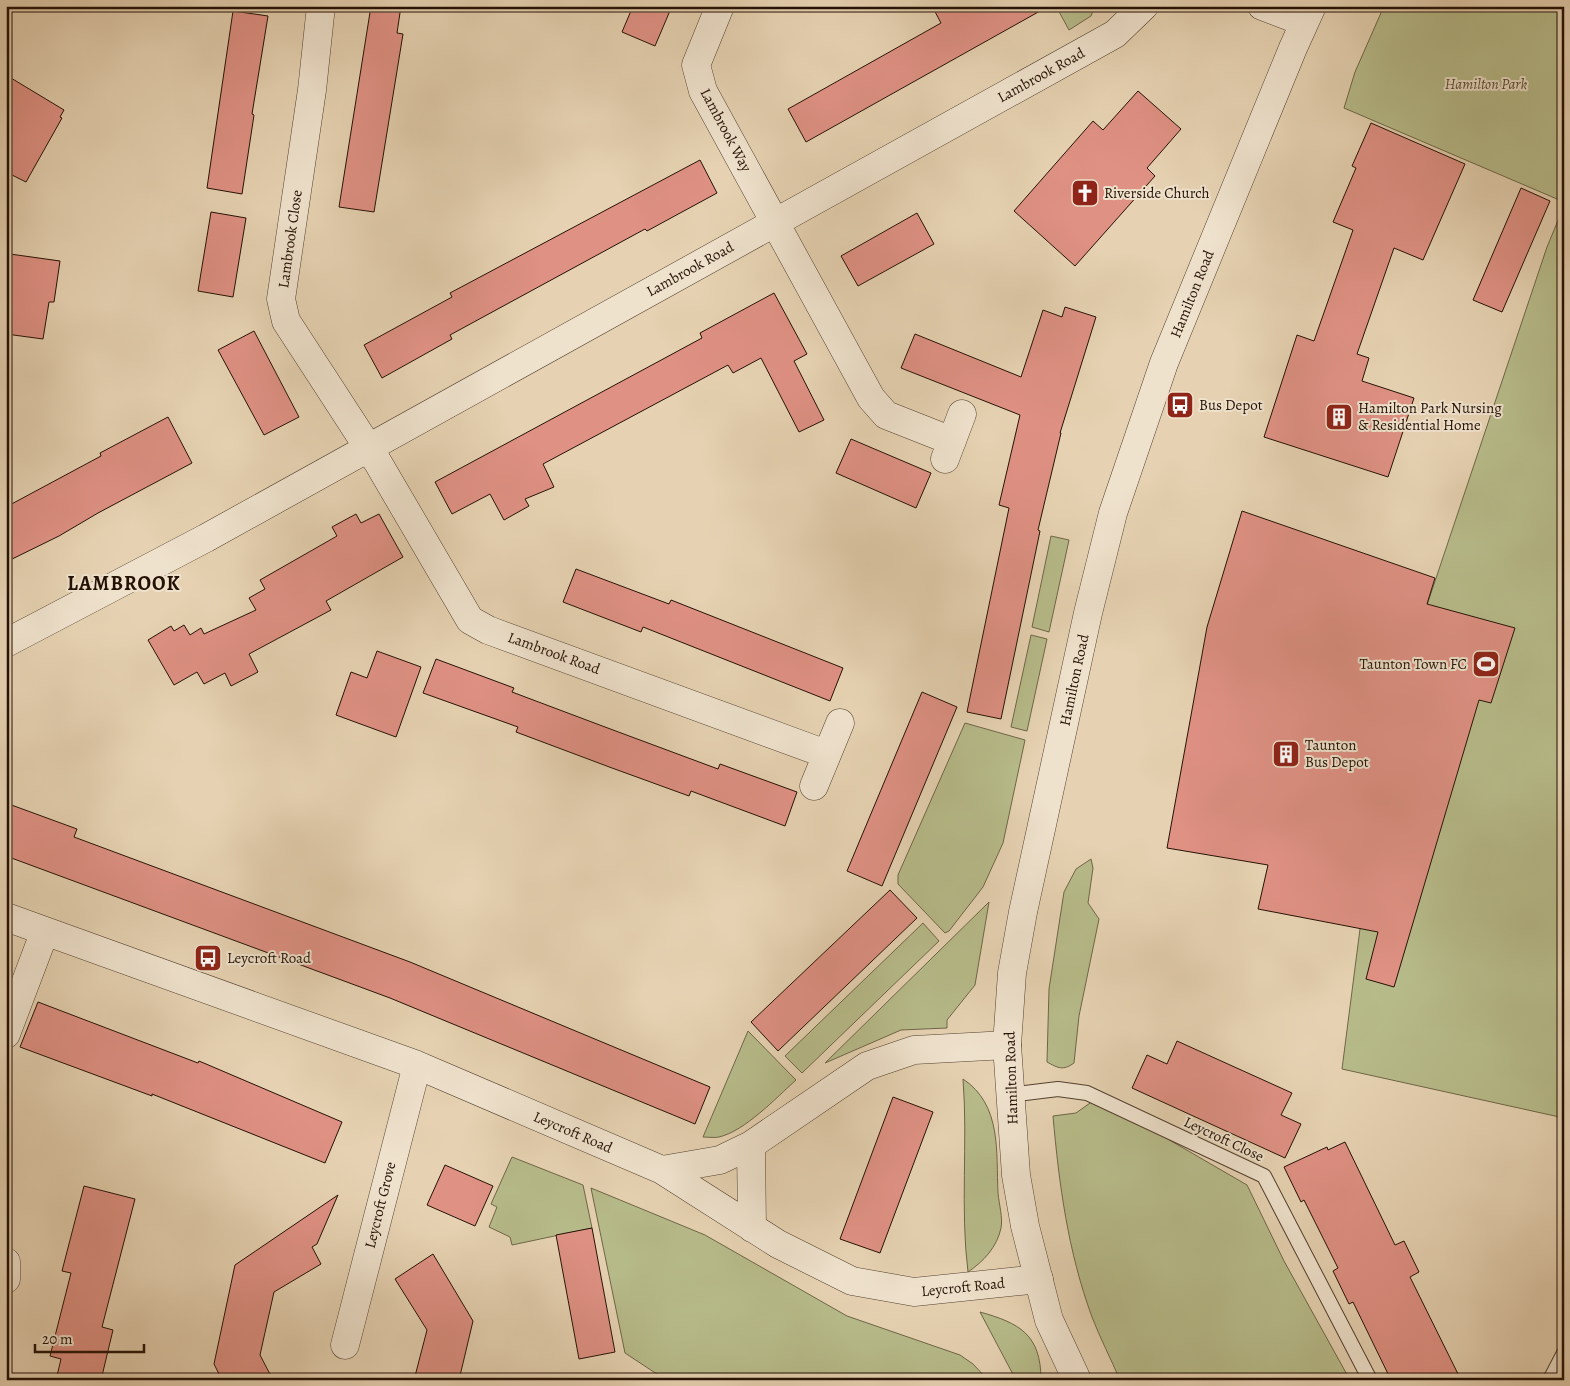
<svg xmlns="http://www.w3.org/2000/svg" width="1570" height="1386" font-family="Alegreya,serif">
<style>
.green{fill:#b7bb8a;stroke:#6e6647}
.building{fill:#df9184;stroke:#241104}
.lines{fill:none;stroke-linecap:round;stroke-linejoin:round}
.service-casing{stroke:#544130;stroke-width:16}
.minor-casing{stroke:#544130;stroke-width:29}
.tertiary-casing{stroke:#544130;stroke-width:29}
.service{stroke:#efe2cd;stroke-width:14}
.minor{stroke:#efe2cd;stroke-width:28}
.tertiary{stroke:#efe2cd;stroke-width:28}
.labels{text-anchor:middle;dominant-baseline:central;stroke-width:4;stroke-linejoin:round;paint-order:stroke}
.street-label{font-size:15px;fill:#241104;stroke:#efe2cd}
.park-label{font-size:15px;font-style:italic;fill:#574c33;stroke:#efe2cd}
.poi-label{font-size:15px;fill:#241104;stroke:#efe2cd;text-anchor:start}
.district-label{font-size:20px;font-weight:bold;letter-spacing:1px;fill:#241104;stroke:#efe2cd}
</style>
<rect width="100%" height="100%" fill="#e6d2b2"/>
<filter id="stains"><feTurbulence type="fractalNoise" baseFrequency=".004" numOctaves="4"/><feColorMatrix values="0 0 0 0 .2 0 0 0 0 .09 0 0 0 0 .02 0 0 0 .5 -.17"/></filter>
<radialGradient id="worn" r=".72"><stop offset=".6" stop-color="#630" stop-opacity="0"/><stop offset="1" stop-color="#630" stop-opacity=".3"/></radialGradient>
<path class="green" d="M 1056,6 L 1095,6 L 1091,16 L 1069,30 Z
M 1384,6 L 1564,6 L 1564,202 L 1344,108 L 1355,72 Z
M 1564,206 L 1564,1118 L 1342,1069 L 1360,929 L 1380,807 L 1419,629 L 1547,247 Z
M 1051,536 L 1069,540 L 1049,632 L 1032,627 Z
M 1031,635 L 1047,639 L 1027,731 L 1011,727 Z
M 965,723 L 1025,740 L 1003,843 L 983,887 L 949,931 L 945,933 L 898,884 L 898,875 Z
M 1091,859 L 1093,868 L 1088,903 L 1099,919 L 1079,1016 L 1074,1063 C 1063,1071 1058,1068 1047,1062 L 1049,989 L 1064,892 L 1076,869 Z
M 989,902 L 975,985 L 947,1020 L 947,1028 L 901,1030 L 825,1063 Z
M 923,923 L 939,941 L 802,1073 L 785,1056 Z
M 748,1031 L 796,1080 C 776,1098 745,1131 719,1137 C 714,1138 708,1137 703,1137 Z
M 963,1079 C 1002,1105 996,1152 998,1193 C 999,1204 1003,1218 1001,1228 C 997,1247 984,1261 968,1272 C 960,1208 968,1143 963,1079 Z
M 1097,1098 L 1247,1185 L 1284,1261 L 1350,1380 L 1120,1380 C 1111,1359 1100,1338 1092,1317 C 1068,1252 1059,1184 1053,1116 L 1076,1113 Z
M 512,1157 L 583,1185 L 592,1228 L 512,1245 L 510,1237 L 489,1227 L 497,1207 L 491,1204 Z
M 591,1188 L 705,1235 L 847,1316 L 960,1355 L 973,1364 L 988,1380 L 666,1380 L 625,1353 Z
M 980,1312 C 1019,1323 1041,1334 1041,1380 L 1016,1380 Z"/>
<path class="building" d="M 371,6 L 401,6 L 397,33 L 403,34 L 374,212 L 339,207 Z
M 633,6 L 672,6 L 655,46 L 622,32 Z
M 932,6 L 1049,6 L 806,142 L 788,109 L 941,23 Z
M 233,11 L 268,16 L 252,114 L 254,115 L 242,194 L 207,188 Z
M 6,75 L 64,110 L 60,117 L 62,118 L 26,182 L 6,172 Z
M 1138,91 L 1181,129 L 1147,168 L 1155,176 L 1075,266 L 1014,211 L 1093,121 L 1103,130 Z
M 1371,123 L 1465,164 L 1423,260 L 1394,248 L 1357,354 L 1369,358 L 1362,381 L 1414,398 L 1388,477 L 1264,437 L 1297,335 L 1314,341 L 1353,230 L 1333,222 L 1356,168 L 1352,166 Z
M 700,160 L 717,193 L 647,231 L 645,229 L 450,335 L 452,339 L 382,378 L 364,345 L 452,297 L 450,293 Z
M 1521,188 L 1550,201 L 1502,312 L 1473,300 Z
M 211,212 L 246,218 L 233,297 L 198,291 Z
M 917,213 L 934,244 L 858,286 L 841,256 Z
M 10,254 L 60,261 L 54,302 L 49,302 L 43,339 L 6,334 L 6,283 Z
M 774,293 L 807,354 L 794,361 L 824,420 L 799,432 L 761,358 L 733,373 L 728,365 L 543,464 L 554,487 L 525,499 L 529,506 L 504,520 L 490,494 L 452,514 L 435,482 L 702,338 L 700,333 Z
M 1065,307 L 1096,317 L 1060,433 L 1061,433 L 1038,530 L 1040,531 L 1001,719 L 967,712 L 1009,508 L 999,505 L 1020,415 L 901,368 L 915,334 L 1021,377 L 1043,310 L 1062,317 Z
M 254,331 L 299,417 L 264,435 L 218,350 Z
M 168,417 L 192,463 L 98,513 L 59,536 L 6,562 L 6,507 L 101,456 L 100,453 Z
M 851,439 L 931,473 L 916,508 L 836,473 Z
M 1242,511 L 1435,578 L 1427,604 L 1515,628 L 1491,703 L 1479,700 L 1394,987 L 1366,979 L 1378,932 L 1258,909 L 1268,865 L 1167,848 L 1207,627 Z
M 356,514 L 361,523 L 379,514 L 403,557 L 326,601 L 331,610 L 249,654 L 258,672 L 231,686 L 225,673 L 204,684 L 197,672 L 174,685 L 148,640 L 171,626 L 174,631 L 184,625 L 190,635 L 201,628 L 204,634 L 256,610 L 249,598 L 265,589 L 260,580 L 337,536 L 332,527 Z
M 576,569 L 669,604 L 671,600 L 843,668 L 830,701 L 643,627 L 641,632 L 563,602 Z
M 377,651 L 421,667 L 396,737 L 336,715 L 351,672 L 367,678 Z
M 436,659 L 514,688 L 512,692 L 605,727 L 718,769 L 720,764 L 797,792 L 785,826 L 691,791 L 689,796 L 612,768 L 516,732 L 518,727 L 423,693 Z
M 922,692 L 957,707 L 882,886 L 847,871 Z
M 6,803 L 77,829 L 74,837 L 410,962 L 710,1087 L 695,1124 L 390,998 L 6,856 Z
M 890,890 L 917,918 L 778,1051 L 751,1022 Z
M 38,1002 L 198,1063 L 199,1061 L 342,1122 L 325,1163 L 152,1094 L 152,1096 L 20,1047 Z
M 1177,1041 L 1292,1093 L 1281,1115 L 1301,1124 L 1285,1158 L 1132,1088 L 1147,1055 L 1167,1064 Z
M 893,1097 L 933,1112 L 880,1253 L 840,1239 Z
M 1345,1142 L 1395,1245 L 1404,1241 L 1419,1272 L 1410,1277 L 1461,1380 L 1391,1380 L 1353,1302 L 1349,1304 L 1333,1271 L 1338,1268 L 1304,1200 L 1301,1202 L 1284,1167 L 1327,1147 L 1328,1150 Z
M 445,1165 L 493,1186 L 475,1226 L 427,1205 Z
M 84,1186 L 135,1199 L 102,1327 L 113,1330 L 101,1380 L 56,1380 L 61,1359 L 50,1356 L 71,1273 L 62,1271 Z
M 338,1195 L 317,1244 L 312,1247 L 321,1264 L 274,1292 L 260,1355 L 273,1380 L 222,1380 L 214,1364 L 235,1265 Z
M 592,1228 L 615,1352 L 579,1359 L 556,1235 Z
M 433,1254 L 473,1321 L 459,1380 L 414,1380 L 427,1330 L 395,1279 Z"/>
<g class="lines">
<g class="service-casing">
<path id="service" d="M 1009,1095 L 1058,1089 L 1087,1093 L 1264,1176 L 1370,1380
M 1550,1380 L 1564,1353"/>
</g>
<g class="minor-casing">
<path id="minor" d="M 321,6 L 312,90 L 281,299 L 286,321 L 377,461 L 470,620 L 488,630 L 826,754
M 720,6 L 696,65 L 703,91 L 871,398 L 886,415 L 952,441
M 945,459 L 962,414
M 6,643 L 206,538 L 1115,34 L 1144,6
M 814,786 L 840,723
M 6,917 L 417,1065 L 662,1170 L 778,1244 L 852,1281 L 914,1292 L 1039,1279
M 6,1034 L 45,931
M 751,1145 L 752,1228
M 662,1170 L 720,1160 L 751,1145 L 867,1066 L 914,1050 L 1007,1045
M 6,1262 L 6,1279
M 345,1345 L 417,1065"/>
</g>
<g class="tertiary-casing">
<path id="tertiary" d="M 1262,6 L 1304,22
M 1077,1380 L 1049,1320 L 1025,1226 L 1016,1175 L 1007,1045 L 1012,973 L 1023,912 L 1088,613 L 1113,513 L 1164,363 L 1293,48 L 1312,6"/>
</g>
<use href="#service" class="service"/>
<use href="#minor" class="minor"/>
<use href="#tertiary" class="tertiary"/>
</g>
<defs>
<g id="church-square" transform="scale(1.4375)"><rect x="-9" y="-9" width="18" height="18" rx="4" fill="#8f2418" stroke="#efe2cd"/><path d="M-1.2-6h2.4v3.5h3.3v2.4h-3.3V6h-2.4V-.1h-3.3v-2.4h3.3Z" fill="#fff"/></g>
<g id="bus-square" transform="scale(1.4375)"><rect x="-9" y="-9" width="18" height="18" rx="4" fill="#8f2418" stroke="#efe2cd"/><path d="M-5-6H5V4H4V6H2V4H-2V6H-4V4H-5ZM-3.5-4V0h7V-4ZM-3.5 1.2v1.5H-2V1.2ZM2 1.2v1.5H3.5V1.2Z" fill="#fff"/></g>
<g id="building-square" transform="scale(1.4375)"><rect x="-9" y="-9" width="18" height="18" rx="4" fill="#8f2418" stroke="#efe2cd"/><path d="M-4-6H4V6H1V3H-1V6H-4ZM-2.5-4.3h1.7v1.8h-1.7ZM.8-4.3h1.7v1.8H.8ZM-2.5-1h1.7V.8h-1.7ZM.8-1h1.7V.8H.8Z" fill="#fff"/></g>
<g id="stadium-square" transform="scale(1.4375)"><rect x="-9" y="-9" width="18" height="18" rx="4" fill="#8f2418" stroke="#efe2cd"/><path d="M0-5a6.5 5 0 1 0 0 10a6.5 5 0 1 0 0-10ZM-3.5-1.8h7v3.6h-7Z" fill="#fff"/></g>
</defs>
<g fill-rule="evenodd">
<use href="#church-square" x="1085" y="193"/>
<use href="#bus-square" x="1180" y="405"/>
<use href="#building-square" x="1339" y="417"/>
<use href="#stadium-square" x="1486" y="664"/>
<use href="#building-square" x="1286" y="754"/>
<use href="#bus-square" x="208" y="958"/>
</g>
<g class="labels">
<g class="street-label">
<text transform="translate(1041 75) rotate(-29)">Lambrook Road</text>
<text transform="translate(726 130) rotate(62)">Lambrook Way</text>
<text transform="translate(290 239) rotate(-82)">Lambrook Close</text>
<text transform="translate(690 269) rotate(-29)">Lambrook Road</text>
<text transform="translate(1192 294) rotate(-68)">Hamilton Road</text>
<text transform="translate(554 653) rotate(20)">Lambrook Road</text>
<text transform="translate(1074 680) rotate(-78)">Hamilton Road</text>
<text transform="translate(1011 1078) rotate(-92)">Hamilton Road</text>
<text transform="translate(573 1132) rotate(23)">Leycroft Road</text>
<text transform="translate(1224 1139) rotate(25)">Leycroft Close</text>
<text transform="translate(380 1205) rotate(-76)">Leycroft Grove</text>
<text transform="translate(963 1287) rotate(-6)">Leycroft Road</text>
</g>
<g class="park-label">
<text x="1486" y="84">Hamilton Park</text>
</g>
<g class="poi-label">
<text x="1104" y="193">Riverside Church</text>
<text x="1199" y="405">Bus Depot</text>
<text x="1358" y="408">Hamilton Park Nursing<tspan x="1358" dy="17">&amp; Residential Home</tspan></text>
<text x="1467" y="664" text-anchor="end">Taunton Town FC</text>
<text x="1305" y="745">Taunton<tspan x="1305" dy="17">Bus Depot</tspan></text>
<text x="227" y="958">Leycroft Road</text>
</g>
<g class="district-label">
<text x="124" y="583">LAMBROOK</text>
</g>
</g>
<rect width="1570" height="1386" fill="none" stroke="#e6d2b2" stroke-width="25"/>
<rect x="8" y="8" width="1555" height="1371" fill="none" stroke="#241104" stroke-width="2.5"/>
<rect x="12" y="12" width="1545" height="1361" fill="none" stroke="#241104"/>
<path d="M35 1344v8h109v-8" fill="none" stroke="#241104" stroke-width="2.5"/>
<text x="42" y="1344" font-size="15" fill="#241104" stroke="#efe2cd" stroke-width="4" paint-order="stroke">20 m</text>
<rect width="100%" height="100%" filter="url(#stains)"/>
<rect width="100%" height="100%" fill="url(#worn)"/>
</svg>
